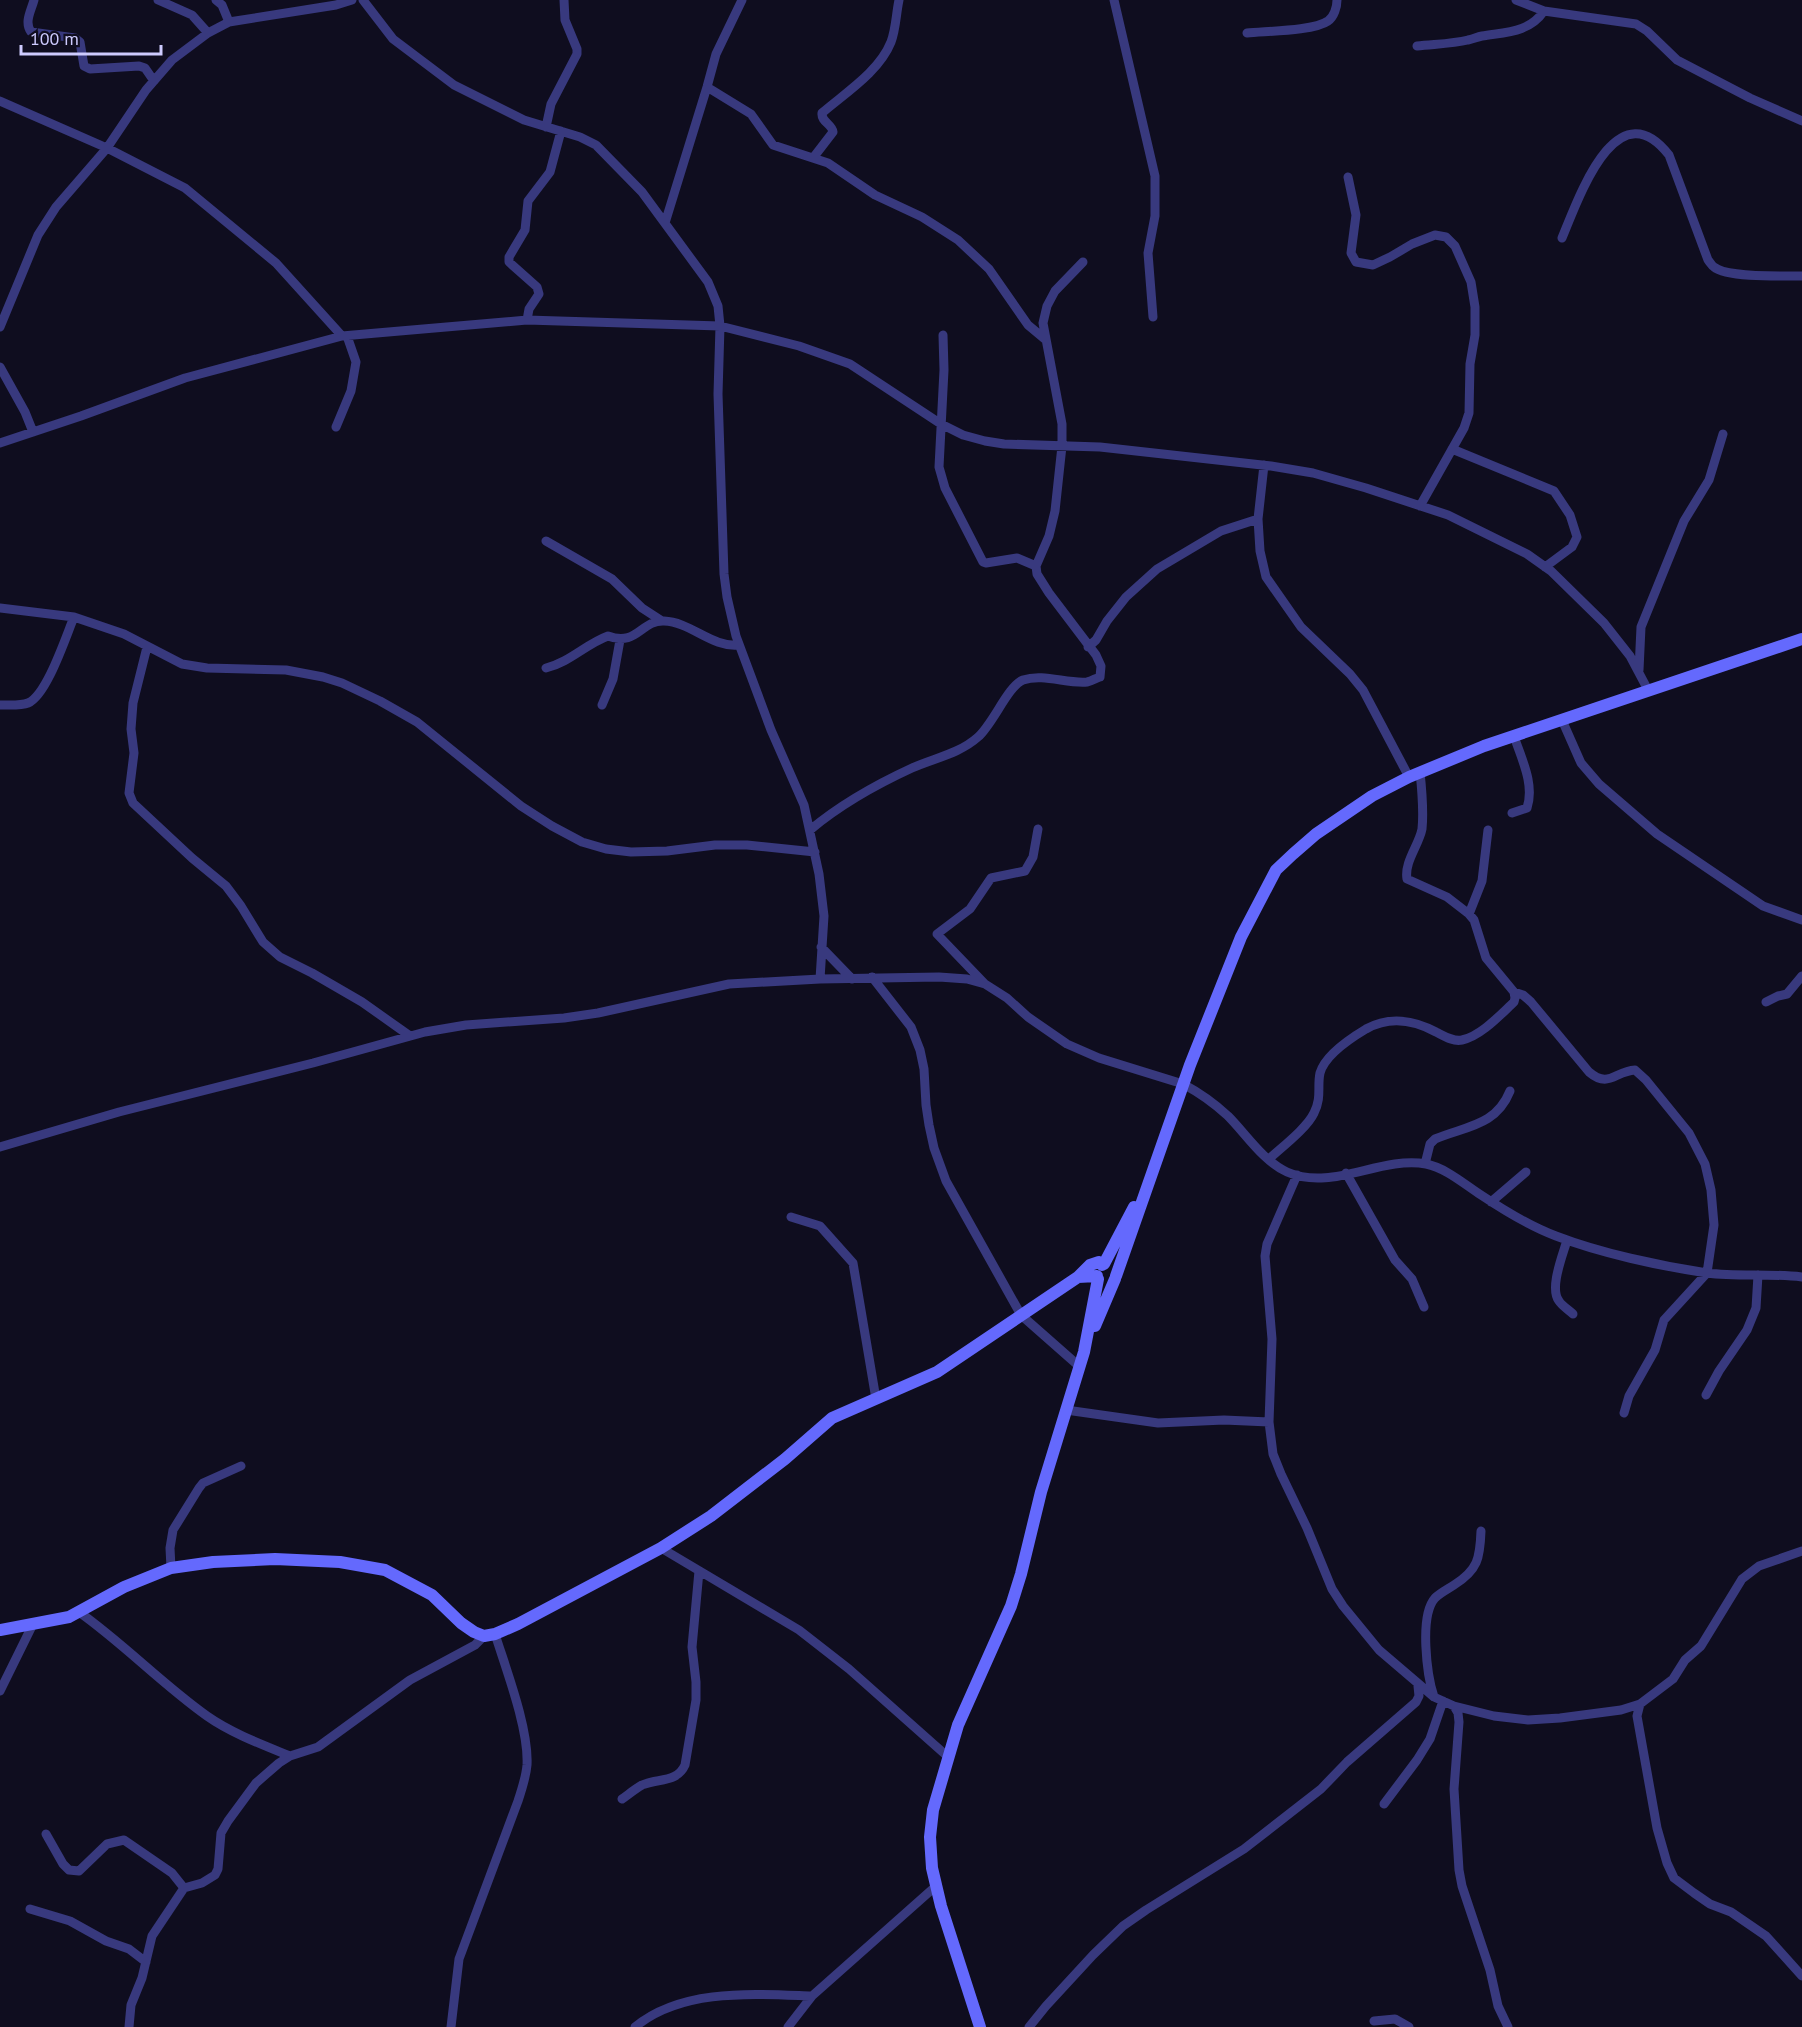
<svg xmlns="http://www.w3.org/2000/svg" width="1802" height="2027" font-family="'PT Sans',sans-serif">
<style>
.lines{fill:none;stroke-linecap:round;stroke-linejoin:round}
.street{stroke:#38397e;stroke-width:9}
.secondary{stroke:#6469fd;stroke-width:12}
</style>
<rect width="100%" height="100%" fill="#0f0d1f"/>
<g class="lines">
<path class="street" d="M 34,0 C 31,11 24,22 31,32 L 75,38 L 80,42 L 84,66 L 90,69 L 139,66 L 145,68 L 154,81
M 158,0 L 192,15 L 208,33
M 216,0 L 222,5 L 229,22
M 363,0 L 393,39 L 454,85 L 524,120 L 580,137 L 596,145 L 642,192 L 708,282 L 718,306 L 720,326 L 718,394 L 724,574 L 727,597 L 736,636 L 771,730 L 804,805 L 819,874 L 824,916 L 820,979
M 1114,0 L 1155,176 L 1155,216 L 1148,253 L 1153,317
M 1516,0 L 1544,11 L 1636,24 L 1647,31 L 1677,60 L 1750,98 L 1802,121
M 1247,33 C 1265,31 1314,31 1328,21 C 1334,17 1337,7 1337,0
M 1417,46 C 1434,44 1452,44 1468,40 C 1473,39 1477,37 1482,36 C 1505,32 1529,33 1544,11
M 707,87 L 751,114 L 773,145 L 828,163 L 875,195 L 922,217 L 958,240 L 989,269 L 1028,325 L 1046,340
M 0,101 L 107,148 L 185,188 L 276,263 L 342,336
M 546,127 L 551,104 L 577,54 L 577,49 L 565,20 L 564,0
M 813,158 L 833,132 C 832,124 821,122 822,113 C 845,93 879,72 891,42 C 896,29 896,14 899,0
M 1348,177 L 1356,215 L 1351,253 L 1356,262 L 1373,265 L 1390,257 L 1412,244 L 1435,235 L 1446,237 L 1455,246 L 1471,282 L 1475,307 L 1475,335 L 1470,364 L 1469,413 L 1464,428 L 1420,506
M 665,223 L 707,87 L 716,54 L 742,0
M 1562,238 C 1578,200 1616,87 1669,155 L 1708,260 C 1710,262 1712,266 1714,267 C 1727,278 1783,276 1802,276
M 527,320 L 529,309 L 539,294 L 537,287 L 509,262 L 509,257 L 525,230 L 528,201 L 550,172 L 561,131
M 0,327 L 38,235 L 56,207 L 107,148 L 146,90 L 172,60 L 208,33 L 229,22 L 336,5 L 352,0
M 943,335 L 944,370 L 939,467 L 945,488 L 983,562 L 986,563 L 1017,558 L 1036,566
M 0,367 L 25,412 L 33,432
M 336,427 L 351,391 L 356,362 L 347,336
M 0,443 L 81,416 L 185,378 L 342,336 L 527,320 L 720,326 L 799,346 L 850,364 L 941,424 L 963,435 L 985,441 L 1004,444 L 1100,447 L 1271,466 L 1313,473 L 1366,488 L 1448,515 L 1527,554 L 1551,571 L 1604,623 L 1630,656 L 1648,690
M 1452,449 L 1554,491 L 1570,515 L 1577,537 L 1572,547 L 1545,567
M 1264,465 L 1258,519 L 1260,551 L 1266,577 L 1301,627 L 1350,674 L 1363,690 L 1409,777
M 546,541 L 612,579 L 642,608 L 662,621
M 0,608 L 74,617 L 124,634 L 182,664 L 207,668 L 286,670 L 323,677 L 342,683 L 380,701 L 417,722 L 521,806 L 552,826 L 582,842 L 606,849 L 631,852 L 667,851 L 715,845 L 747,845 L 815,852
M 147,647 L 133,703 L 131,729 L 134,753 L 129,793 L 133,803 L 192,858 L 226,886 L 241,906 L 263,942 L 280,957 L 312,973 L 362,1002 L 410,1036
M 1088,647 L 1096,640 L 1107,621 L 1126,597 L 1157,569 L 1221,531 L 1258,519
M 546,668 C 570,662 586,644 608,636 C 637,647 641,620 664,621 C 691,622 712,648 739,645
M 1639,670 L 1641,627 L 1684,521 L 1709,480 L 1723,434
M 0,705 C 8,705 21,706 28,703 C 47,695 66,636 74,617
M 602,705 L 613,679 L 620,640
M 1562,720 L 1581,763 L 1599,784 L 1657,834 L 1763,906 L 1802,920
M 1512,813 L 1527,808 C 1535,784 1521,758 1514,736
M 810,830 C 841,804 875,785 912,768 C 934,758 959,754 978,737 C 993,724 1008,686 1023,680 C 1043,673 1067,684 1087,682 C 1092,681 1096,678 1100,677 L 1101,666 L 1096,655 L 1049,593 L 1037,574 L 1036,566 L 1049,536 L 1055,511 L 1062,446 L 1062,424 L 1043,323 L 1047,306 L 1055,291 L 1083,262
M 1469,914 L 1482,881 L 1488,830
M 821,947 L 852,979
M 872,977 L 911,1027 L 920,1050 L 924,1069 L 926,1105 L 929,1125 L 934,1148 L 946,1181 L 1021,1315 L 1080,1367
M 985,984 L 937,934 L 970,909 L 991,878 L 1025,871 L 1033,857 L 1038,829
M 1514,992 L 1523,995 L 1531,1002 L 1589,1072 C 1609,1089 1615,1071 1635,1070 L 1646,1080 L 1689,1133 L 1705,1164 L 1711,1190 L 1714,1225 L 1707,1273 L 1664,1320 L 1655,1350 L 1629,1396 L 1624,1413
M 1766,1002 L 1778,996 L 1787,994 L 1802,976
M 0,1147 L 119,1112 L 313,1063 L 425,1032 L 466,1025 L 564,1018 L 598,1013 L 729,984 L 820,979 L 939,977 L 967,979 L 985,984 L 1007,998 L 1028,1017 L 1067,1044 L 1099,1058 L 1183,1084 C 1200,1093 1214,1103 1228,1116 C 1246,1134 1263,1161 1287,1172 C 1332,1192 1379,1156 1426,1164 C 1446,1168 1464,1184 1481,1195 C 1505,1211 1529,1226 1556,1236 C 1600,1253 1660,1266 1707,1273 C 1738,1277 1770,1273 1802,1277
M 1269,1159 C 1282,1147 1307,1128 1314,1113 C 1322,1097 1317,1087 1320,1073 C 1325,1055 1351,1038 1366,1029 C 1389,1016 1414,1020 1436,1032 C 1444,1036 1453,1042 1462,1040 C 1481,1036 1500,1015 1514,1002 L 1515,998 L 1514,992 L 1486,958 L 1474,920 L 1469,914 L 1447,897 L 1407,879 C 1404,862 1419,845 1422,829 C 1424,810 1422,791 1420,772
M 1425,1164 L 1430,1144 L 1435,1139 C 1466,1126 1496,1126 1510,1091
M 1346,1173 L 1395,1260 L 1412,1279 L 1424,1307
M 1297,1175 L 1267,1244 L 1265,1256 L 1272,1339 L 1269,1422 L 1273,1454 L 1281,1474 L 1307,1528 L 1332,1589 L 1343,1606 L 1379,1650 L 1434,1697 L 1454,1706 L 1494,1716 L 1528,1720 L 1560,1718 L 1621,1710 L 1640,1704 L 1673,1679 L 1685,1660 L 1701,1646 L 1742,1579 L 1759,1566 L 1802,1551
M 1491,1202 L 1526,1172
M 791,1217 L 820,1226 L 853,1263 L 876,1399
M 1567,1240 C 1563,1255 1549,1288 1559,1301 C 1562,1306 1569,1310 1573,1314
M 1706,1395 L 1719,1371 L 1747,1330 L 1756,1308 L 1758,1275
M 1066,1410 L 1158,1423 L 1224,1420 L 1269,1422
M 661,1548 L 799,1630 L 849,1669 L 947,1756
M 171,1568 L 170,1548 L 173,1530 L 199,1488 L 203,1483 L 241,1466
M 79,1612 C 124,1644 162,1684 207,1716 C 231,1733 263,1745 290,1756
M 0,1691 L 33,1624
M 1434,1697 C 1427,1676 1419,1616 1435,1598 C 1440,1593 1448,1589 1454,1585 C 1478,1570 1480,1558 1481,1531
M 1640,1704 L 1637,1716 L 1657,1828 L 1667,1863 L 1674,1878 L 1694,1893 L 1710,1904 L 1731,1912 L 1766,1936 L 1802,1976
M 1454,1706 L 1458,1713 L 1459,1722 L 1454,1789 L 1459,1870 L 1462,1886 L 1490,1970 L 1498,2006 L 1508,2027
M 622,1799 C 629,1794 635,1789 642,1785 C 658,1778 677,1783 685,1765 L 696,1700 L 696,1682 L 692,1647 L 699,1571
M 1384,1804 L 1417,1760 L 1430,1739 L 1443,1701
M 46,1834 L 63,1864 L 69,1870 L 79,1871 L 107,1844 L 124,1840 L 172,1873 L 184,1888
M 30,1909 L 70,1921 L 106,1941 L 129,1949 L 146,1962
M 1374,2021 L 1395,2019 L 1409,2027
M 129,2027 L 131,2005 L 142,1978 L 152,1936 L 184,1888 L 202,1883 L 215,1875 L 218,1869 L 221,1833 L 228,1821 L 256,1783 L 279,1763 L 290,1756 L 318,1747 L 410,1680 L 475,1645 L 484,1636
M 451,2027 L 459,1959 L 518,1801 C 522,1789 526,1777 527,1765 C 529,1729 506,1669 495,1634
M 635,2027 C 682,1988 754,1994 812,1996
M 788,2027 L 812,1996 L 936,1886
M 1029,2027 L 1046,2006 L 1093,1955 L 1123,1926 L 1146,1910 L 1244,1849 L 1321,1789 L 1347,1762 L 1416,1702 L 1419,1696 L 1418,1686"/>
<path class="secondary" d="M 1104,1264 L 1134,1207
M 1116,1276 L 1190,1065 L 1241,937 L 1276,870 L 1293,854 L 1316,834 L 1372,796 L 1409,777 L 1484,746 L 1802,639
M 1078,1277 L 1090,1265 L 1099,1262 L 1102,1265
M 1095,1326 L 1115,1279
M 0,1630 L 69,1617 L 124,1587 L 171,1568 L 213,1562 L 275,1559 L 340,1562 L 385,1570 L 432,1595 L 461,1623 L 474,1632 L 484,1636 L 495,1634 L 518,1624 L 661,1548 L 711,1516 L 785,1459 L 832,1418 L 937,1372 L 1078,1277 L 1097,1276
M 980,2027 L 941,1906 L 932,1868 L 930,1837 L 933,1810 L 958,1725 L 1011,1606 L 1021,1574 L 1041,1492 L 1084,1352 L 1098,1279"/>
</g>
<path d="M21 45v9h140v-9" fill="none" stroke="#cecbfe" stroke-width="3"/>
<text x="30" y="45" font-size="18" fill="#cecbfe" stroke="#0f0d1f" stroke-width="4.5" paint-order="stroke">100 m</text>
</svg>
